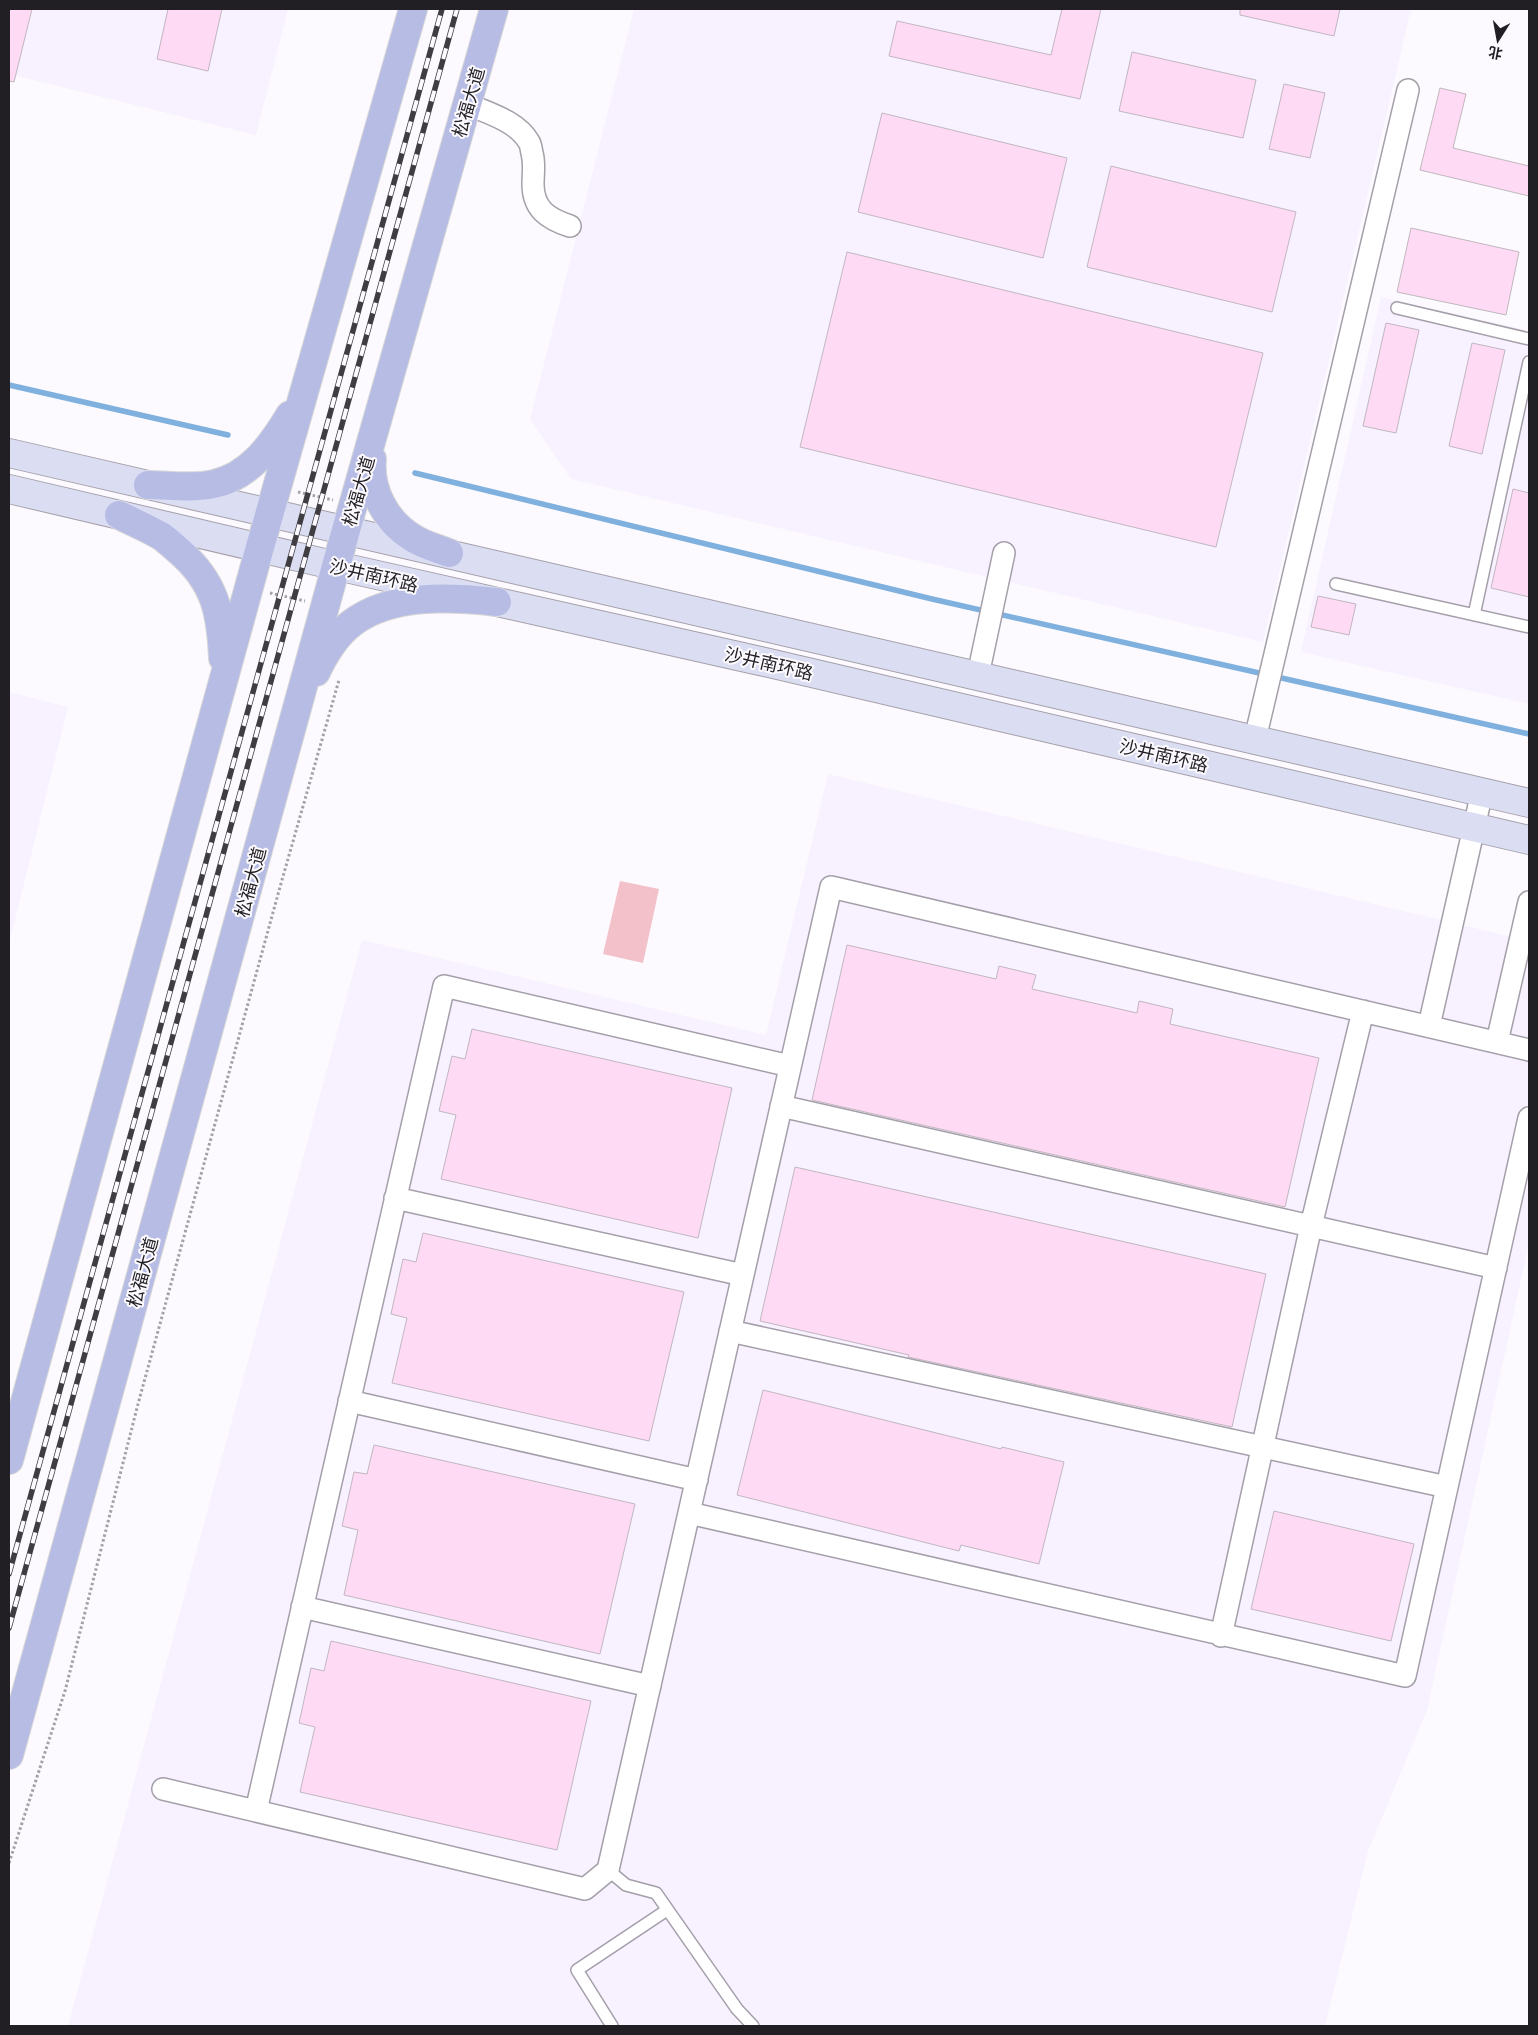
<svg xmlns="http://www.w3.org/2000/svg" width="1538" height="2035" font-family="Ubuntu,'Noto Sans SC',sans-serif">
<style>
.built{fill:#f8f1ff}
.green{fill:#f2c1ca}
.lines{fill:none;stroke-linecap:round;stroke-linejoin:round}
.stream{stroke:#7fb0de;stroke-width:5.5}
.building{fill:#fedaf4;stroke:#c1b7be}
.service-casing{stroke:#a49fa9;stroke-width:14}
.minor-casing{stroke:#a49fa9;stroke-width:24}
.secondary-casing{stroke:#a49fa9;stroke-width:30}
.primary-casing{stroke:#d7d7d7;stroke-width:30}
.path{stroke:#a3a1a5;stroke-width:3;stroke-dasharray:2.5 2.5;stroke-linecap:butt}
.service{stroke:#fff;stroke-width:11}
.minor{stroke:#fff;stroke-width:21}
.secondary{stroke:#dbdef2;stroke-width:28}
.primary{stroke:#b7bce5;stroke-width:28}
.rail-casing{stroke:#3f3d41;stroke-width:5.5}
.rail{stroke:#fcfafe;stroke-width:4;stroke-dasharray:11;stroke-linecap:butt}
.labels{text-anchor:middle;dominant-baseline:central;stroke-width:4;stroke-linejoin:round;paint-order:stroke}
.street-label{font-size:18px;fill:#211f23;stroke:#fcfafe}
</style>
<rect width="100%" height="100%" fill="#fcfafe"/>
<path class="built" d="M 9,9 L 288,9 L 256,135 L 9,74 Z
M 634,9 L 1411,9 L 1263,642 L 571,479 L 530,419 Z
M 1381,297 L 1529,331 L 1529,704 L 1301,652 Z
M 9,692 L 68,707 L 9,944 Z
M 828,774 L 1529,941 L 1529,1243 L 1427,1710 L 1368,1851 L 1325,2026 L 68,2026 L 362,940 L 766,1035 Z"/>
<path class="green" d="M 620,881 L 659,889 L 643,963 L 603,954 Z"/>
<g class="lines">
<path class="stream" d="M 9,385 L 228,435
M 415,473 L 932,599 L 1529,734"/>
</g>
<path class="building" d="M 9,9 L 32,9 L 14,82 L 9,81 Z
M 168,9 L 222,9 L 208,71 L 157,59 Z
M 1062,9 L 1101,9 L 1080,99 L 889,56 L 897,21 L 1051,55 Z
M 1240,9 L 1340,9 L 1334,36 L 1240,15 Z
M 1132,52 L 1256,80 L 1243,138 L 1119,111 Z
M 1284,84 L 1325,93 L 1310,158 L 1269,149 Z
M 1440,88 L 1466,94 L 1453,148 L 1529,166 L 1529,196 L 1420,170 Z
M 882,113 L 1067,158 L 1043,258 L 858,212 Z
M 1111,166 L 1296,212 L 1272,312 L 1087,267 Z
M 1411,228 L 1519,252 L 1506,315 L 1397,292 Z
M 847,252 L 1263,353 L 1216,547 L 800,447 Z
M 1386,323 L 1419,330 L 1396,433 L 1363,426 Z
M 1472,343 L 1505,350 L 1482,454 L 1449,446 Z
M 1513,489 L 1529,493 L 1529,597 L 1491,588 Z
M 1318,596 L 1356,604 L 1349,635 L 1311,627 Z
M 847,945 L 996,979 L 999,966 L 1036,975 L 1032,989 L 1137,1013 L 1139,1001 L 1173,1009 L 1170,1024 L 1319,1058 L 1285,1207 L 812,1100 Z
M 472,1029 L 732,1088 L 698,1238 L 441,1179 L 456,1115 L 439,1111 L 452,1056 L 465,1059 Z
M 795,1167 L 1266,1274 L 1232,1427 L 908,1357 L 909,1355 L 760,1321 Z
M 423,1233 L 684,1292 L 649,1441 L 392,1383 L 407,1318 L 391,1314 L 403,1259 L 416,1262 Z
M 763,1390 L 1001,1449 L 1002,1447 L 1064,1462 L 1039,1564 L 961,1545 L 959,1551 L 737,1495 Z
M 374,1445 L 635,1504 L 600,1654 L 344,1595 L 358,1530 L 342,1526 L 354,1472 L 367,1474 Z
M 1274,1511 L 1414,1544 L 1391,1641 L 1251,1609 Z
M 331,1641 L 591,1701 L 557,1850 L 300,1792 L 315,1727 L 299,1723 L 311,1668 L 324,1671 Z"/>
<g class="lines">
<g class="service-casing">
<path id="service" d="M 1397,308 L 1529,339
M 1336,584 L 1529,627
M 1474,615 L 1529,362
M 608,1870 L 626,1885 L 656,1893 L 737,2009 L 753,2026
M 612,2026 L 577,1970 L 667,1910"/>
</g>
<g class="minor-casing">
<path id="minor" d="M 467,104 C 488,113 517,121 529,142 C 531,145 531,149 532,153 C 535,164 533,173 533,184 C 533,209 548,219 570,226
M 978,675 L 1004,553
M 1255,739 L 1408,90
M 1429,1026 L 1482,792
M 1497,1042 L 1529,902
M 781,1106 L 1496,1268
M 395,1198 L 743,1275
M 730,1331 L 1447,1487
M 349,1401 L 697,1480
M 689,1513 L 1405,1676 L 1529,1118
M 302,1607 L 650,1686
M 1221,1636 L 1311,1226 L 1363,1011
M 163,1789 L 585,1889 L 608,1870 L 831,887 L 1529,1050
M 256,1811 L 444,986 L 790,1066"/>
</g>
<g class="secondary-casing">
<path id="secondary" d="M 9,453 L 1529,803
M 9,489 L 337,566 L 760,661 L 1529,840"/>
</g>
<g class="primary-casing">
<path id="primary" d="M 372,459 C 369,490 386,522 413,538 C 423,545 437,548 449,553
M 148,485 C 169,485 193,489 214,484 C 250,476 272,445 290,415
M 119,515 C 133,522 147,528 161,536 C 167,540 173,546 179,551 C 215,582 221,612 223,658
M 316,672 C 324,655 336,635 352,623 C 392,593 450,597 497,602
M 9,1460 L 260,547 L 413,9
M 9,1755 L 346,530 L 494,9"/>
</g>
<path class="path" d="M 298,492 L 333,500
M 270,593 L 305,601
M 9,1863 L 65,1691 L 138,1404 L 280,887 L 339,680"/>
<use href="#service" class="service"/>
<use href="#minor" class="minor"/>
<use href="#secondary" class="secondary"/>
<use href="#primary" class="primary"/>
<g class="rail-casing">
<path id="rail" d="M 9,1574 L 442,9
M 9,1628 L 457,9"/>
</g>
<use href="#rail" class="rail"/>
</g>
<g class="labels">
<g class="street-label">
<text transform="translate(468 102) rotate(-74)">松福大道</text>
<text transform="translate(358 491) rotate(-74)">松福大道</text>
<text transform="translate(374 575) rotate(13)">沙井南环路</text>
<text transform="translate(769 663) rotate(13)">沙井南环路</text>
<text transform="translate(1164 755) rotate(13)">沙井南环路</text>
<text transform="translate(250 882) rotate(-75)">松福大道</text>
<text transform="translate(142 1272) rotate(-75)">松福大道</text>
</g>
</g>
<rect width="1538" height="2035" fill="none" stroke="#211f23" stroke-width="20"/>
<g transform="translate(1498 40) rotate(191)" stroke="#fcfafe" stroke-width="4" paint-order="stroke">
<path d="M0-4L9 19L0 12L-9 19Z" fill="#211f23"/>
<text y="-8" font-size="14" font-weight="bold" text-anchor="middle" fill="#211f23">北</text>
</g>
</svg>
